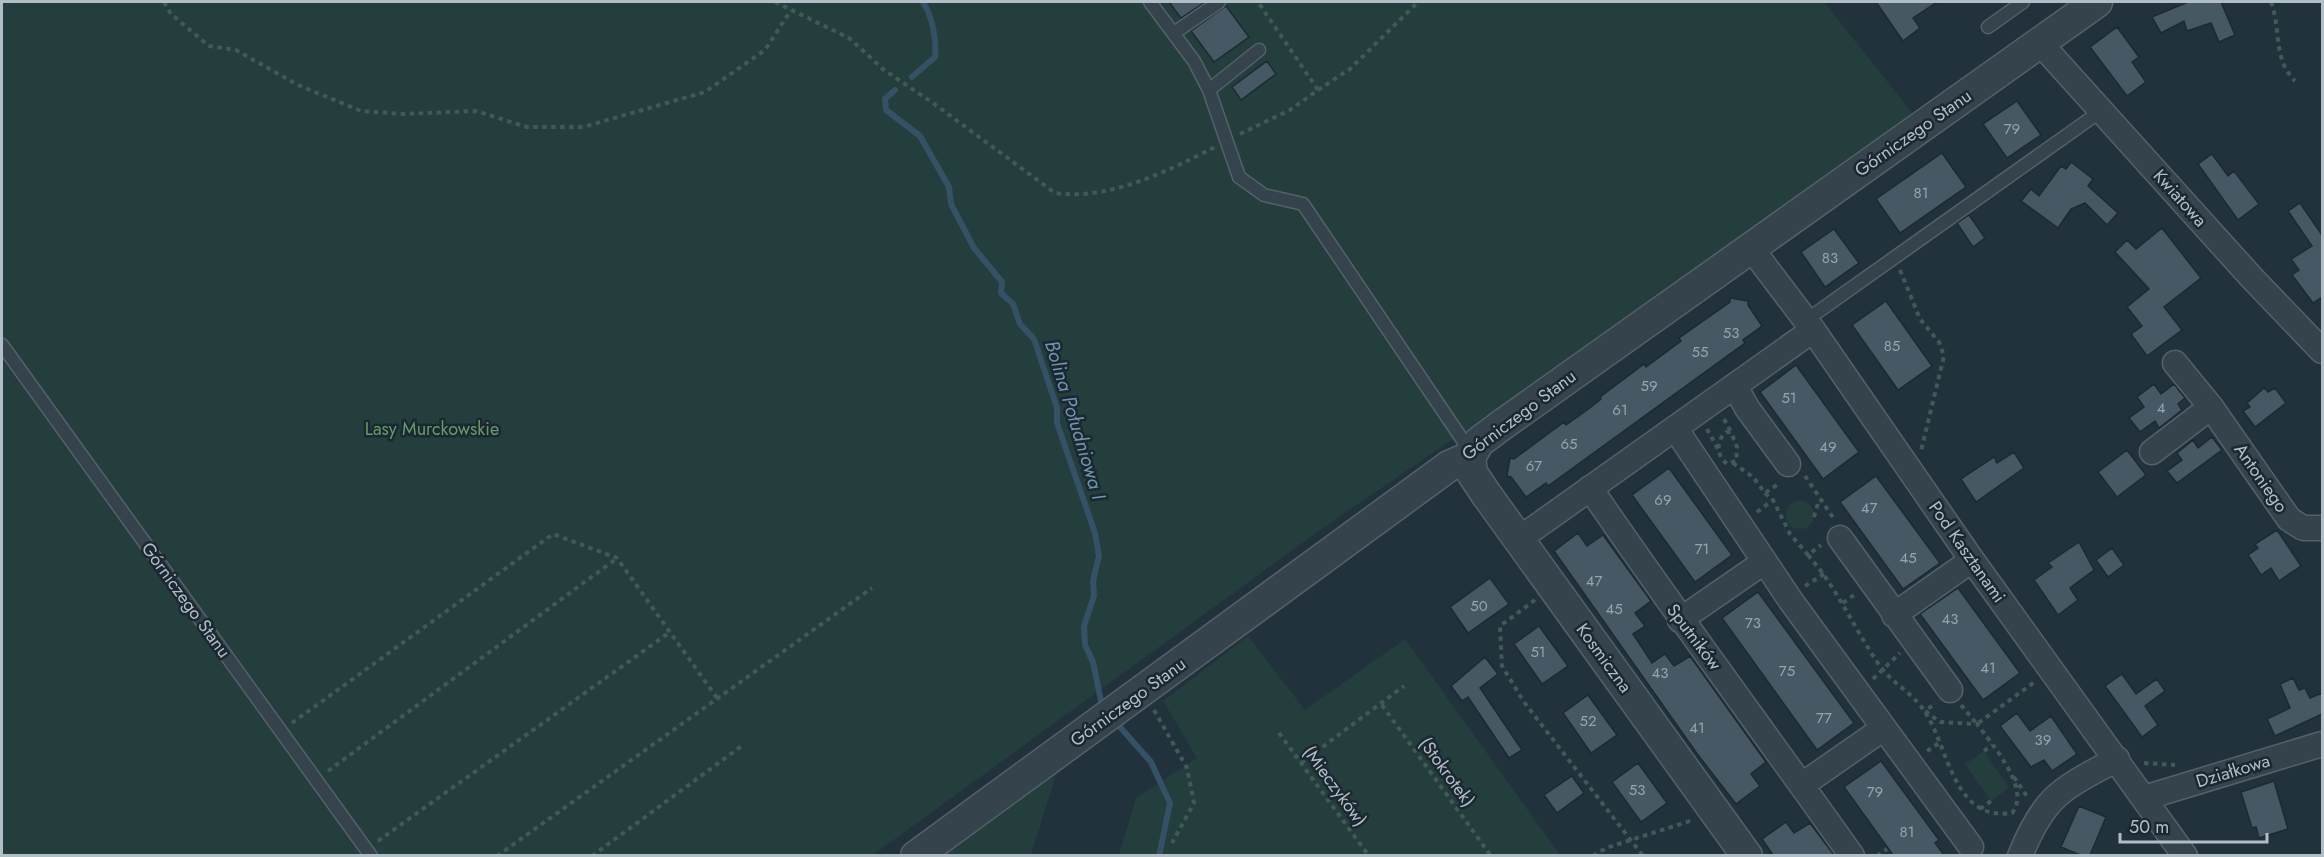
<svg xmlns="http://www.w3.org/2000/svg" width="2324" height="857" font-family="Jost,sans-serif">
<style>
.green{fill:#233e3c}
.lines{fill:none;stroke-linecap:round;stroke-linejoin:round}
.stream{stroke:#345165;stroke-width:6}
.building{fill:#455863;stroke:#1d2a34;stroke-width:1.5}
.service-casing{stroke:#54616b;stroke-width:15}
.minor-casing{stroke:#54616b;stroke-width:27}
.tertiary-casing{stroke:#54616b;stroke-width:33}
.path{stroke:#415a58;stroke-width:4;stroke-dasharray:4.5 4.5;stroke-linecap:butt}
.service{stroke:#35434d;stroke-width:12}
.minor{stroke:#35434d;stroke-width:24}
.tertiary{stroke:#35434d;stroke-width:30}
.labels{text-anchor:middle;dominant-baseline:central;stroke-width:5;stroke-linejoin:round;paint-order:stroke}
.number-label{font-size:15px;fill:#96a4af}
.street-label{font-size:18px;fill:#b1bec8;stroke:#1b2832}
.park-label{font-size:18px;fill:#669b69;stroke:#1b2832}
.water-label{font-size:20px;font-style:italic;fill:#7095ae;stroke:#1b2832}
</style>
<rect width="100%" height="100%" fill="#21323d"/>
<path class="green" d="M 2,2 L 1824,2 L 1913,114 L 1462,433 L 1323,528 L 873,855 L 2,856 Z
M1786 515a14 14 0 1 1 28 0a14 14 0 1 1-28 0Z
M 1248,636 L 1305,710 L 1405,639 L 1560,855 L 1119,855 L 1136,798 L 1197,758 L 1163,701 Z
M 1984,751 L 2009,788 L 1991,801 L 1965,764 Z
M 1058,768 L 1031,855 L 935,855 Z"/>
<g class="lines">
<path class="stream" d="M 912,77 L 935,57 C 937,40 932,16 923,2
M 895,90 L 885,99 L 886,110 L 920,136 L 949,187 L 951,204 L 974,248 L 1002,282 L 1001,293 L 1013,304 L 1020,324 L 1034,339 L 1057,408 L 1057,423 L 1095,533 L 1099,556 L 1093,581 L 1094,596 L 1084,626 L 1085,645 L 1093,662 L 1101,701
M 1120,727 L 1151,762 L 1170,803 L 1159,856"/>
</g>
<path class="building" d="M 1169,2 L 1205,2 L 1181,18 Z
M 1876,2 L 1937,2 L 1913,18 L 1920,28 L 1903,41 Z
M 2188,2 L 2221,2 L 2235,35 L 2219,42 L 2211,23 L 2187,31 L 2184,21 L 2161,33 L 2152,17 Z
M 1226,6 L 1249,37 L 1214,62 L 1191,31 Z
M 2117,27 L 2139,57 L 2132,62 L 2146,82 L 2127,96 L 2090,47 Z
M 1267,61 L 1276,74 L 1241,100 L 1232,87 Z
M 2017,101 L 2041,135 L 2007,158 L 1983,124 Z
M 1942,153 L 1966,187 L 1900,233 L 1876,199 Z
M 2212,154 L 2228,176 L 2234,171 L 2259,204 L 2238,220 L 2198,164 Z
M 2071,162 L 2093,179 L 2088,186 L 2118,213 L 2107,225 L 2085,203 L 2071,209 L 2058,228 L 2021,201 L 2031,189 L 2039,196 L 2061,166 L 2066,169 Z
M 2300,203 L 2322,235 L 2322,297 L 2313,303 L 2292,275 L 2299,270 L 2291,259 L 2312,246 L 2288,211 Z
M 1969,215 L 1985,238 L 1973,247 L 1957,223 Z
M 2162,228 L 2201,278 L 2164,307 L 2182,330 L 2147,356 L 2131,334 L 2142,326 L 2127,307 L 2149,289 L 2115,252 L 2127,240 L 2136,249 Z
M 1834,229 L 1859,263 L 1825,287 L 1801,252 Z
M 1730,298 L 1748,301 L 1748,305 L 1762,326 L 1743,340 L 1745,343 L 1548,486 L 1546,483 L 1526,497 L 1511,477 L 1507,476 L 1510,458 L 1514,459 L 1564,422 L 1566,425 L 1587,410 L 1601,399 L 1600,397 L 1644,364 L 1646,367 L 1681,341 L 1679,338 L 1730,302 Z
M 1886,301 L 1932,366 L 1898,390 L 1852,325 Z
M 1796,365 L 1859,452 L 1823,479 L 1760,392 Z
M 2154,384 L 2161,394 L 2174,384 L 2185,398 L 2178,404 L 2182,410 L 2159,428 L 2155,421 L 2140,432 L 2129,418 L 2144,407 L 2137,397 Z
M 2264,388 L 2268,392 L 2275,388 L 2286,403 L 2255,427 L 2243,411 L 2250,407 L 2247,403 Z
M 2212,437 L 2222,450 L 2177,483 L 2167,471 L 2182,460 L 2177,453 L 2193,440 L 2198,448 Z
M 2127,450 L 2146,475 L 2117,497 L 2098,472 Z
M 2014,452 L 2024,468 L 1976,502 L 1961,479 L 1994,457 L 1997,463 Z
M 1669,468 L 1732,555 L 1695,582 L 1632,495 Z
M 1876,476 L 1940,563 L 1903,589 L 1840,502 Z
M 2277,530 L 2301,566 L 2279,581 L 2271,568 L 2261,575 L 2248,555 L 2258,548 L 2255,544 Z
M 1578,533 L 1587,546 L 1603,535 L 1651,601 L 1635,613 L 1645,626 L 1633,634 L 1652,663 L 1665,654 L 1674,666 L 1690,656 L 1766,762 L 1751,774 L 1760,786 L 1736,804 L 1698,755 L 1554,551 Z
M 2079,542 L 2094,570 L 2070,588 L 2078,600 L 2058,615 L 2034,580 L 2052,567 L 2048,563 Z
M 2112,548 L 2124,565 L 2108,577 L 2096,560 Z
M 1490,578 L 1509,604 L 1468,633 L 1450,607 Z
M 1958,588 L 2020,673 L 1983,700 L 1920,614 Z
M 1758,592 L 1854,723 L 1817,750 L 1722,618 Z
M 1539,626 L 1568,666 L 1542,684 L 1514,644 Z
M 1485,657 L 1498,674 L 1480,688 L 1522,750 L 1509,758 L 1468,697 L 1462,701 L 1451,686 Z
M 2122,674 L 2136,694 L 2157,679 L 2165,691 L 2145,706 L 2158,725 L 2142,737 L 2105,686 Z
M 2293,678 L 2299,690 L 2305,688 L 2310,698 L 2322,693 L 2322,714 L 2275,736 L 2267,719 L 2290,708 L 2280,684 Z
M 1588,695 L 1617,735 L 1591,753 L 1563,713 Z
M 2017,713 L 2030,731 L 2051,716 L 2077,754 L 2052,771 L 2044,760 L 2031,767 L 2000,726 Z
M 1881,761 L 1939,840 L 1935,843 L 1944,855 L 1893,855 L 1844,787 Z
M 1638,763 L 1667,803 L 1641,822 L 1612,782 Z
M 1572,776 L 1584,793 L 1557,813 L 1544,795 Z
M 2274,781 L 2288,829 L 2259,838 L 2256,827 L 2252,828 L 2241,792 Z
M 2079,806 L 2106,817 L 2090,855 L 2080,855 L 2061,847 Z
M 1786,822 L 1794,833 L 1810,823 L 1834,855 L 1773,855 L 1762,839 Z"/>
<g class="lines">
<g class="service-casing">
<path id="service" d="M 1150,2 L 1194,61 L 1209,90 L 1239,177 L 1264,195 L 1303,204 L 1462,439 L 1469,454
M 1988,27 L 2023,2
M 1174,33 L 1219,2
M 1209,90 L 1259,50
M 1805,321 L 2101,111
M 2,345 L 371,856"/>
</g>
<g class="minor-casing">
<path id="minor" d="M 2040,43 L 2252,278 L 2322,351
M 1751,248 L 1813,330 L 1972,560 L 2185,856
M 2175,363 L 2211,407 L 2289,519 L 2303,528 L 2322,528
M 1735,386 L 1747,408 L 1788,464
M 1675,428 L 1791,601 L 1971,847
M 2152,452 L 2211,407
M 1590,488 C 1675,613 1765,733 1852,856
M 1840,538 L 1950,690
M 1519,539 L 1813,330
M 1894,615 L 1972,560
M 1680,620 L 1764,562
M 1802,785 L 1884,728
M 2144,798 L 2322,744
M 2020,856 C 2045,794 2062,789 2117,759"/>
</g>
<g class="tertiary-casing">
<path id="tertiary" d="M 1470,457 L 1472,473 L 1486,494 L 1747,856
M 916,856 L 1449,466 L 1470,457 L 1479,442 L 1499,427 L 2097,2"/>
</g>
<path class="path" d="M 164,2 L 171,14 L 209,46 L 236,50 L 298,85 L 361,111 L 404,114 L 476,111 L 527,127 L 583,127 L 705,92 L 765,50 L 791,10
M 775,2 L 849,38 L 884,70 L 933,103 L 1055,193 C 1108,201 1168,171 1215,147
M 2271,2 C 2281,28 2273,60 2295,81
M 1318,90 L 1350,69 L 1418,2
M 1240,134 L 1290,110 L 1318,90 L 1258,2
M 1900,270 L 1920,319 L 1939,342 L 1944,356 L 1921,451
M 1724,419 L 1731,432
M 1707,429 L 1718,449
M 1726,432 L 1731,432 L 1737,447 L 1736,461 L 1727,464 C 1716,455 1716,441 1726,432 Z
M 1733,463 L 1753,477 L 1765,493 L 1780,483
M 1805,476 L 1834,519
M 1765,493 L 1773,500 L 1790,534 L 1808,555 L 1821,545
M 1757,512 L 1773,500
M 1814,517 L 1819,500
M 1808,555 C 1838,589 1854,629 1880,666 C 1892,683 1914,694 1925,712 C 1949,748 1953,822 2012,813 C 2032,789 1991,743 1977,724 L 1940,722 L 1925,711 L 1936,703
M 1805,586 L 1824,574
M 1535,600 L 1500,626 L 1502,666 L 1524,702 L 1643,856
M 1843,603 L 1854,595
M 1873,679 L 1900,653
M 1382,705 L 1491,856
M 1961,705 L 1977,724 L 2036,681
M 1154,710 L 1187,768 L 1194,803 L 1172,843
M 292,723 L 553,534 L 617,558 L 717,698
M 1279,733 L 1369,856
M 1927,751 L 1939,743
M 1984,751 L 1992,745
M 1301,763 L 1404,686
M 2144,763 L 2175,765
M 328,771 L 616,559
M 2014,777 L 2028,798
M 1980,809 L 1991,801
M 378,841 L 670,632
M 497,856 L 872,588
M 592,856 L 743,745
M 1593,856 L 1606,848 L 1693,820
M 1877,856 L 1887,849"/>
<use href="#service" class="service"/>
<use href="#minor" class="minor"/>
<use href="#tertiary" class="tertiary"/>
</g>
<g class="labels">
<g class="number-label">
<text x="2012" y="129">79</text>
<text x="1921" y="193">81</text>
<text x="1830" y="258">83</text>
<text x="1731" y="333">53</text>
<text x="1892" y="346">85</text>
<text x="1700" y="352">55</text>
<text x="1649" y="386">59</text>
<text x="1789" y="398">51</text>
<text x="2161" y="408">4</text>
<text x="1620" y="410">61</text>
<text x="1569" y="444">65</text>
<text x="1828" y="447">49</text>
<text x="1534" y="466">67</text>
<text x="1663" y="500">69</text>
<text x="1869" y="508">47</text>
<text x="1702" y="549">71</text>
<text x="1908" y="558">45</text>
<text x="1594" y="581">47</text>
<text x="1479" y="606">50</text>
<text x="1614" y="609">45</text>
<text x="1950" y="619">43</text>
<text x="1753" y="623">73</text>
<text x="1538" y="652">51</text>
<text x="1988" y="668">41</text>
<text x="1787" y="671">75</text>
<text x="1660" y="673">43</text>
<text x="1824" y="718">77</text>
<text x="1588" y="721">52</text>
<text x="1697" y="728">41</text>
<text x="2043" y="740">39</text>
<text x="1637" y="790">53</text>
<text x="1875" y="792">79</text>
<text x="1907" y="832">81</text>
</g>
<g class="street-label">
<text transform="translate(1913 133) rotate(-35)">Górniczego Stanu</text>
<text transform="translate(2180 198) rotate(48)">Kwiatowa</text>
<text transform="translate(1519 415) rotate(-37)">Górniczego Stanu</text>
<text transform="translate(2261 478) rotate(55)">Antoniego</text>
<text transform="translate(1967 552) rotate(55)">Pod Kasztanami</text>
<text transform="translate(186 600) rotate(54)">Górniczego Stanu</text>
<text transform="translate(1694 637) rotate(53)">Sputników</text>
<text transform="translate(1604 658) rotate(54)">Kosmiczna</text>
<text transform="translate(1128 702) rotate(-36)">Górniczego Stanu</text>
<text transform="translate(2233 771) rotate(-17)">Działkowa</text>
<text transform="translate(1447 772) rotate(54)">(Stokrotek)</text>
<text transform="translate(1335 786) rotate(54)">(Mieczyków)</text>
</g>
<g class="park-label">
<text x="432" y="429">Lasy Murckowskie</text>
</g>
<g class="water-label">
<text transform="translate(1075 420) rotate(73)">Bolina Południowa I</text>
</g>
</g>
<rect width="2324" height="857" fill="none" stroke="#b1bec8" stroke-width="6"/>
<path d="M2120 833v9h147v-9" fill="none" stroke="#b1bec8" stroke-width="3"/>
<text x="2129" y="833" font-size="18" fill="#b1bec8" stroke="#1b2832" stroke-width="4.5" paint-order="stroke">50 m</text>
</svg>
